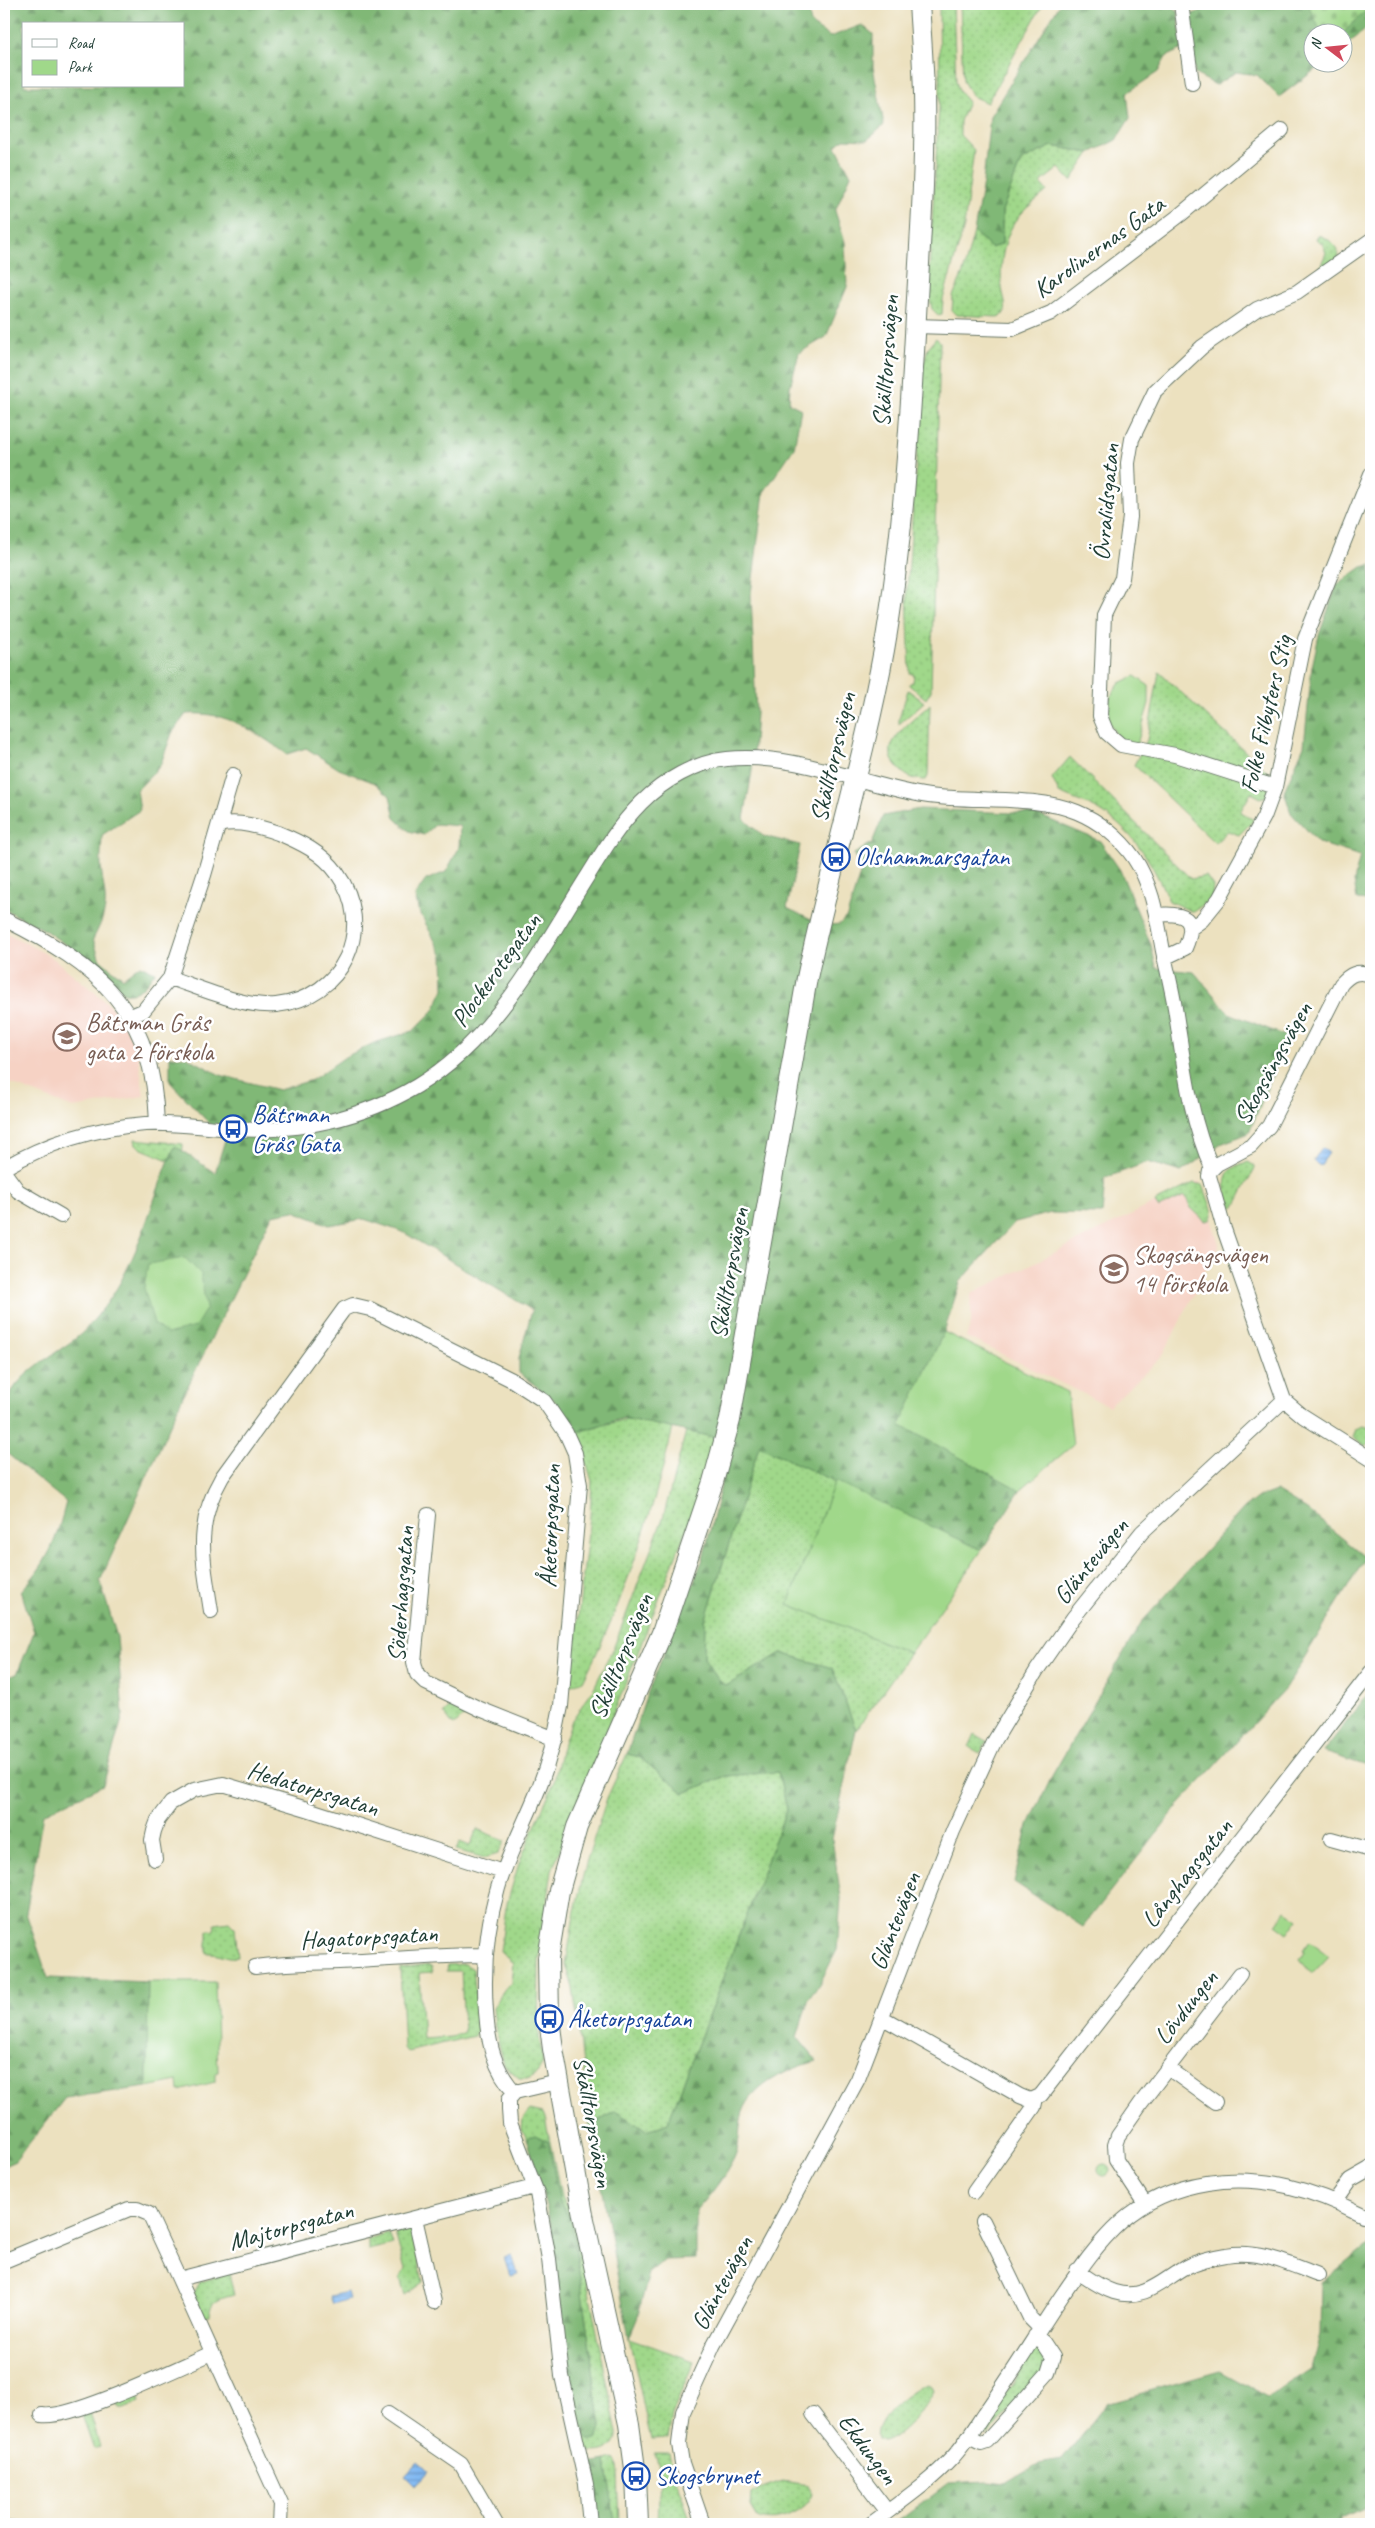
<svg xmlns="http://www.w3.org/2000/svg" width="1375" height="2528" font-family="Caveat,sans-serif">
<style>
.built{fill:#f6d2c4}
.grass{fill:url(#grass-dots);stroke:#608a5f}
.forest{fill:url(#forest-firs);stroke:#507a55;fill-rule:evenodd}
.cemetery{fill:url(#cemetery-stones);stroke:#608a5f}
.green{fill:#a0d88a;stroke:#608a5f}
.water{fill:url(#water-rules);stroke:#517c94}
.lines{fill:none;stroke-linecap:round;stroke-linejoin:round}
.street-casing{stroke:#677665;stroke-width:16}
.secondary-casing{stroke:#677665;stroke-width:22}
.street{stroke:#fff;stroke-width:14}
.secondary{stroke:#fff;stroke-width:20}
.labels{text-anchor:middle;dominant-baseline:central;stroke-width:5;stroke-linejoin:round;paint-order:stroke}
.street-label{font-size:25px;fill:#1f3d34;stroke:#fff}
.transit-label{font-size:25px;fill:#164399;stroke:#fff;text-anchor:start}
.education-label{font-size:25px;fill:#785e54;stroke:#fff;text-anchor:start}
</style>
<defs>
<pattern id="grass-dots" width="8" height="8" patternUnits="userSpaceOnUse" patternTransform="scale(1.25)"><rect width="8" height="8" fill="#a0d88a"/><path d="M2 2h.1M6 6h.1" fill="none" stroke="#89ba78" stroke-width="1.8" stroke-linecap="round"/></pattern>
<pattern id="forest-firs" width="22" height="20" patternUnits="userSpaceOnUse" patternTransform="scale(1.25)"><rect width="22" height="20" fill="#80b876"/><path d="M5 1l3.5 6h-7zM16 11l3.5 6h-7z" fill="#689762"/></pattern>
<pattern id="cemetery-stones" width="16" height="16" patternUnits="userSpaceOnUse" patternTransform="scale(1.25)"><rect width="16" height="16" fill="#a0d88a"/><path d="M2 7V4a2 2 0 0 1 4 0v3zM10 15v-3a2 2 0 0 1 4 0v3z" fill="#89ba78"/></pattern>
<pattern id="water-rules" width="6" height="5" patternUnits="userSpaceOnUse" patternTransform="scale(1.25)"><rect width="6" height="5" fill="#83baf3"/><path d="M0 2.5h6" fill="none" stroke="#6b98c6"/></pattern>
</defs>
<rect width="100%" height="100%" fill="#fff"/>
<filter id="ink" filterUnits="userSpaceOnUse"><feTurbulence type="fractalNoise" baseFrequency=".02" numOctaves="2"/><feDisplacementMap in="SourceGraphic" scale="10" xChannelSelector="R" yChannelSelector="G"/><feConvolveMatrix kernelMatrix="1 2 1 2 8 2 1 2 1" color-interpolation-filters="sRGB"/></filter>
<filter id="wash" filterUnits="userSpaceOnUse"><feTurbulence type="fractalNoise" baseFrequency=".0096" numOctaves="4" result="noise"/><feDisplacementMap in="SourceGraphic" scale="20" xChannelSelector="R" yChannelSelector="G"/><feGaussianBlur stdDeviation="1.12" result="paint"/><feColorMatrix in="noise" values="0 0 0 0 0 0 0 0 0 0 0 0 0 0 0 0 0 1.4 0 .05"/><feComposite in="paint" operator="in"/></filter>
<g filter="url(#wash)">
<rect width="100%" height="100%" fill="#ece1bf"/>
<path class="built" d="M 7,933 L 53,958 L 104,1000 L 123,1020 L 138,1055 L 144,1096 L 73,1108 L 4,1081 L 4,936 Z
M 1199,1181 L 1219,1244 L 1162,1357 L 1109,1406 L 966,1337 L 971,1324 L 971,1294 Z"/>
<path class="grass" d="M 939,4 L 953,4 L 956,81 L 959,91 L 968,102 L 960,121 L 960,135 L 974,150 L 964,227 L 943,299 L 942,314 L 938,315 L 932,309 L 928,290 L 940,91 Z
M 960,4 L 1043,4 L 987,103 L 972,96 L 963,81 Z
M 1052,146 L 1090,153 L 1071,181 L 1059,168 L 1040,183 L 1047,191 C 1038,199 1028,206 1021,214 C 1004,232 999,264 1002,288 C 1003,296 1008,306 1004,314 L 998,317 L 956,315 L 952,311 L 953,296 L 963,273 L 974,232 L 991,248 L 1002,244 L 1002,211 L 1021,161 Z
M 1318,235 C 1330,239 1337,245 1339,257 L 1324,270 L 1320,267 L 1326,253 L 1323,244 L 1316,239 Z
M 936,338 L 940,342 L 931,691 L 926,699 L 909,685 L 910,683 L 913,682 L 914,675 L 910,673 L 907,592 L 923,366 L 928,348 Z
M 1159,672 L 1272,776 L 1267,796 L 1261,798 L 1251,793 L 1240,812 L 1254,820 L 1239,835 L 1228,831 L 1215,843 L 1134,765 L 1147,740 Z
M 908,690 L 924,702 L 899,724 L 899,719 Z
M 930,704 L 928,776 L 926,780 C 913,780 904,776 896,765 C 876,743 916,719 930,704 Z
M 1070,757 L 1191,879 L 1206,876 L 1213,886 L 1212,898 L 1193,912 L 1169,901 C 1153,865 1138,837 1105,814 C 1092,805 1074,800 1059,793 L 1052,778 Z
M 135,1139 L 183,1144 L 182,1166 L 140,1148 L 136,1144 Z
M 1248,1162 L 1255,1166 L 1255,1168 L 1235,1207 L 1233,1208 C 1227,1198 1220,1177 1232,1169 C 1237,1166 1243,1165 1248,1162 Z
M 1194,1183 L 1203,1185 L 1213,1212 L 1210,1220 L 1205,1221 L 1191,1208 L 1185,1196 L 1158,1208 L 1155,1202 Z
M 627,1419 L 673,1428 C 652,1515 624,1601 583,1681 L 570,1686 L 590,1516 L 592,1481 L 577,1432 Z
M 1362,1426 L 1371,1428 L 1371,1446 L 1366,1444 L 1365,1446 L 1353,1438 L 1356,1429 Z
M 686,1431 L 717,1438 L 701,1492 L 552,1870 L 539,1961 L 538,2028 L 543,2062 L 538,2072 L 530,2078 L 519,2078 L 504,2065 L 495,2027 L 493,2007 C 500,1999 501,1990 511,1983 L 513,1963 L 500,1952 L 506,1907 L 519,1863 L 554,1782 L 561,1751 L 572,1720 L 594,1688 L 615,1644 L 663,1518 Z
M 759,1446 L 835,1481 L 788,1604 L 910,1653 L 856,1730 L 832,1668 L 781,1653 L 728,1685 L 722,1684 L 704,1658 L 705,1621 Z
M 454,1703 L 468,1709 L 468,1713 L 454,1725 L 451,1723 L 444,1713 Z
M 975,1734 L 987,1741 L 980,1753 L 969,1747 Z
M 627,1754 L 639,1756 L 684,1793 L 726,1776 L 778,1772 L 787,1808 L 668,2123 L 647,2131 L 615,2111 L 590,2127 L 580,2038 L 573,1988 L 566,1964 L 574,1915 L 586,1863 L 607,1798 Z
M 477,1829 L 505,1841 L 498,1854 L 485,1858 L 456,1850 L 460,1842 L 470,1846 Z
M 229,1922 L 235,1928 L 238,1957 C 227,1959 219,1952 207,1953 L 207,1931 L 214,1930 L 215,1924 Z
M 429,1965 L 432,1967 L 432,1972 L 419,1973 L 423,2039 L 451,2037 L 464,2032 L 461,1971 L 446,1971 L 447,1965 L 465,1964 L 473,1969 L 479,2029 L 474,2036 L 407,2052 L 404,2048 L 400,1969 Z
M 530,2110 L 543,2113 L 545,2118 L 561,2195 L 572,2216 L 579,2241 L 617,2433 C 618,2449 601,2454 587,2451 L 580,2431 L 589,2440 L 601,2427 L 574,2236 L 568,2214 L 560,2202 L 548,2141 L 529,2137 L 528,2141 L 522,2129 L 523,2118 Z
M1098 2170a6 6 0 1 1 12 0a6 6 0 1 1-12 0Z
M 409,2228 L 412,2229 L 423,2282 L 405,2295 L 400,2278 L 405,2269 L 395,2233 Z
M 387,2233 L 390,2235 L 393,2244 L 368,2250 L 368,2239 Z
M 229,2273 L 234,2295 C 220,2299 211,2300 210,2316 L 203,2317 L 193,2293 L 199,2282 Z
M 629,2338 L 694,2361 L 672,2415 L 668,2439 L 651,2440 Z
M 1038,2348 L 1045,2352 L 1048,2366 L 988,2435 L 982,2433 L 983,2430 L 1033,2350 Z
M 927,2384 L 932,2386 L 934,2391 C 928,2406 899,2440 883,2442 L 878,2440 C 872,2419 910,2391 927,2384 Z
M 136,2393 L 139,2402 L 124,2408 L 119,2408 L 116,2402 Z
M 90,2412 L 100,2447 L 94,2449 L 82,2415 Z
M 654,2453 L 669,2453 L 673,2473 L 692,2524 L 658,2524 L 660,2474 Z
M 613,2459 L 616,2461 L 618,2472 L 620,2524 L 615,2524 L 606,2461 Z
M 782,2481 L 808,2485 L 813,2493 C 808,2511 776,2526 758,2517 L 751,2505 L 752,2495 L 762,2488 Z"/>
<path class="forest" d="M 4,4 L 807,4 L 811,24 L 830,37 L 862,25 L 873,34 L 873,67 L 884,125 L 867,140 L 844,139 L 836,146 L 851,175 L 835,211 L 845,242 L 847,287 L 826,337 L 799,353 L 790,387 L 789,403 L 801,409 L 794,448 L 764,492 L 751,594 L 756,713 L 752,771 L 744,819 L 763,836 L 800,845 L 787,908 L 823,926 L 840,924 L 847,916 L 860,874 L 854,854 L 872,843 L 883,816 L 920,809 L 1036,814 L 1100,841 L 1120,870 L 1151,945 L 1156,968 L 1194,972 L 1229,1013 L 1288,1037 L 1249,1133 L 1223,1143 L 1181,1172 L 1148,1162 L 1105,1178 L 1102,1214 L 1051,1213 L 1015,1222 L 960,1282 L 944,1332 L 900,1425 L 1020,1490 L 982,1550 L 759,1446 L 705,1621 L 704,1658 L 722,1684 L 728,1685 L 781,1653 L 832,1668 L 856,1730 L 832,1839 L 841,1898 L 837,1950 L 819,1985 L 809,1998 L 797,2037 L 817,2061 C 791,2068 753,2084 743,2112 C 738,2126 741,2144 734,2158 C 724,2178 711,2194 696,2211 L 696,2259 L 665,2260 L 649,2272 L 637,2319 L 629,2338 L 590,2127 L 615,2111 L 647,2131 L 668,2123 L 787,1808 L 778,1772 L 726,1776 L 684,1793 L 639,1757 L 627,1754 L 646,1697 L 703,1559 L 732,1441 L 624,1418 L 577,1432 L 553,1399 L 519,1373 L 519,1358 L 532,1310 L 403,1232 L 364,1219 L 329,1225 L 294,1211 L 272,1215 L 183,1396 L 100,1581 L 117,1637 L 123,1715 L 103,1785 L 43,1814 L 26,1913 L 48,1978 L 148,1982 L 147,2087 L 65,2098 L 15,2161 L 4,2166 L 4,1678 L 17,1674 L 34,1632 L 21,1591 C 49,1561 56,1541 66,1502 L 4,1451 C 4,1438 1,1421 4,1409 C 14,1372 54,1357 81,1334 C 96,1319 112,1298 122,1279 C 145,1237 155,1190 175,1146 L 215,1173 L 225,1140 L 170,1082 L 170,1056 L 187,1057 L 220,1075 L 279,1090 L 312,1080 L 345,1057 L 374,1043 L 413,1031 L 434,1010 L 444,989 L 443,956 L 418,909 L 415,895 L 426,880 L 446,872 L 459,848 L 460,826 L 436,824 L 424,835 L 409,831 L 395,818 L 390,796 L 375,783 L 339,769 L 306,748 L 287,754 C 253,731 228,711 186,714 L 172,733 L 160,766 L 137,790 L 140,810 L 102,835 C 102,845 100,856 101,867 C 105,902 111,905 93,939 L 100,960 L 123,978 L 140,965 L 155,972 C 146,984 140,995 124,993 L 72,949 L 43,929 L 4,909 ZM 24,24 L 184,24 L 184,86 L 24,86 Z
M 1060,4 L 1169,4 L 1178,11 L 1182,49 L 1166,57 L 1158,72 L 1127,93 L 1130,118 L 1116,140 L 1090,153 L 1052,146 L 1021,161 L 1002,211 L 1002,244 L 991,248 L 974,232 L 983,182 L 990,116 Z
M 1204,4 L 1371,4 L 1371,25 L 1343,48 L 1342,32 L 1312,32 L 1312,62 L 1324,63 L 1279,97 L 1257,75 L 1236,72 L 1216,85 L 1195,74 L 1187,16 L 1204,10 Z
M 1371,565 L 1371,898 L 1368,901 L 1357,900 L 1354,881 L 1360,856 L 1319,843 L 1291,813 L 1284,791 L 1304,746 L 1312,667 L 1319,635 L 1337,585 L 1362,567 Z
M 1276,1491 L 1307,1510 L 1366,1557 L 1285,1689 L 1177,1807 L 1083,1927 L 1014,1882 L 1026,1831 L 1053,1774 L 1141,1623 L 1244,1508 L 1257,1498 Z
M 1371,1691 L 1371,1767 L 1323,1752 Z
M 535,2135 L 548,2141 L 560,2202 L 572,2222 L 601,2427 L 597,2440 L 589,2440 L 580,2431 L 568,2371 L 551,2224 L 528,2141 L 529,2137 Z
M 1371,2242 L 1371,2505 L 1340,2518 L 1340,2524 L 893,2524 L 948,2483 L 988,2481 L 1005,2483 L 1037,2464 L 1062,2460 L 1107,2403 L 1220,2371 L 1268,2397 L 1311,2369 L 1320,2333 L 1321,2283 Z
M 606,2461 L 615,2521 L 615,2524 L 598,2524 L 594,2487 L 589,2464 Z
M 4,2510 L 10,2521 L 34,2524 L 4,2524 Z"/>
<path class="cemetery" d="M 1308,4 L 1371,4 L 1371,6 L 1343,33 L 1321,32 Z"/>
<path class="green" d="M 1135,676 L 1149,686 L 1149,703 L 1137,744 L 1121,742 L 1108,721 L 1110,697 L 1120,683 Z
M 185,1258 L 201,1274 L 206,1309 L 195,1327 L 167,1334 L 154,1324 L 144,1288 L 148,1264 Z
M 944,1332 L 1067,1392 L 1073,1445 L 1020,1490 L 900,1425 Z
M 835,1481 L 982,1550 L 910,1653 L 788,1604 Z
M 1286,1910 L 1299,1919 L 1288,1934 L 1276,1925 Z
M 1309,1941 L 1329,1956 L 1312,1974 L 1300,1960 L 1305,1952 L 1303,1950 Z
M 148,1982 L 215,1982 L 218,2072 L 215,2073 L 215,2082 L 179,2091 L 178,2081 L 147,2087 Z"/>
<path class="water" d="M 1322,1148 L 1329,1153 L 1320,1166 L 1313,1161 Z
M 512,2255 L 518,2274 L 510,2276 L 504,2258 Z
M 347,2292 L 349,2299 L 333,2304 L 330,2296 Z
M 418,2462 L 428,2471 L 415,2486 L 405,2476 Z"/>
</g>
<g filter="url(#ink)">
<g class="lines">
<g class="street-casing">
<path id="street" d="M 1181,4 L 1192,83
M 915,326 L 1012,329 L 1051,313 L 1180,215 L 1282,130
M 1275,787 L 1175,755 L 1121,745 L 1107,733 L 1100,716 L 1104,615 L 1122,578 L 1130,517 L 1128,463 L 1132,439 L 1155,391 L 1202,347 L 1257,309 L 1297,292 L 1371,240
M 1156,915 C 1185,912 1198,918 1185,948 L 1164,958
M 4,919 C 99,966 154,1011 157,1124
M 1191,928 L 1202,920 L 1219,899 L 1264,817 L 1275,787 L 1305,639 L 1371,474
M 1371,975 C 1358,970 1350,974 1341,984 L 1269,1126 L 1251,1146 L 1217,1164 L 1210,1171 L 1209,1176 L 1224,1229 L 1284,1400 L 1303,1416 L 1371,1459
M 170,978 C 200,988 245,1008 276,1005 C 343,998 377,928 337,873 C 323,853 300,842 278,833 C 260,827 238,820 219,825
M 131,1016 L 143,1011 L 170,978 L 204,875 L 233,775
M 4,1168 C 47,1143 95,1128 145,1124 C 175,1122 205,1128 235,1129 C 298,1133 363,1118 417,1086 C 497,1038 539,953 587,877 C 603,851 619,825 641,803 C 663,781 695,762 727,759 C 796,752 863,786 929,796 C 974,802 1036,795 1077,812 C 1099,821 1120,838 1134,858 C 1153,886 1157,919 1163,951 C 1167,970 1172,989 1175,1008 C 1184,1063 1189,1117 1212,1168
M 4,1172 L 18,1191 L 61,1216
M 428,1515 L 414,1662 L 417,1674 L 426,1683 L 480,1709 L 555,1739
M 211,1611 C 203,1559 194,1525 222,1477 L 344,1309 L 353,1305 L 370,1309 L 512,1380 L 544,1401 L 566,1433 L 575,1453 L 580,1485 L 561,1706 C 556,1734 549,1762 538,1790 C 525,1823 508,1854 498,1888 C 486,1929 483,1970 486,2012 C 488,2042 494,2070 515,2092
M 1331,1839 L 1371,1850
M 155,1859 L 152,1840 L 154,1831 L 158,1820 L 171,1803 L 194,1790 L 223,1784 L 307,1809 L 503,1872
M 255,1967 C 283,1963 311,1963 339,1962 C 388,1960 436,1955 485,1955
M 883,2018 L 1020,2096 L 1030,2100 L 1041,2095 L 1371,1672
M 1168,2068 L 1215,2102
M 558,2082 L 515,2092 L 509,2099 L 509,2110 L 510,2123 L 537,2193 L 549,2259 L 562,2376 L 586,2484 L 590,2524
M 974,2192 L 1034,2107 L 1036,2098
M 1335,2201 L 1350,2180 L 1371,2168
M 1145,2204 L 1116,2160 L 1115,2145 L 1118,2136 L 1141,2103 L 1240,1974
M 415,2218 L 434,2302
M 983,2221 L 1030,2318 L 1040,2328
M 4,2261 L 129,2209 L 137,2209 L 149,2214 L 179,2279
M 1077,2271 C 1089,2279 1101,2288 1114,2292 C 1145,2301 1161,2281 1186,2267 C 1198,2261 1213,2257 1226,2255 C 1258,2249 1289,2264 1318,2275
M 388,2414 L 461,2464 L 496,2524
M 813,2414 L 887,2511
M 42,2415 C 71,2420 180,2367 212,2353
M 968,2437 L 981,2443 L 987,2441 L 1048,2373 L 1053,2357 L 1043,2342 L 1035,2336
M 280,2524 L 281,2504 L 179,2279 L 534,2187
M 703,2524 L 682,2463 L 679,2444 L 683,2412 L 713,2346 L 858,2079 L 953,1831 L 995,1740 L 1037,1670 L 1073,1618 L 1142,1532 L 1284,1400
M 871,2524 C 899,2503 929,2483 953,2457 C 965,2444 974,2429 984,2414 C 1011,2376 1035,2336 1061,2297 C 1101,2238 1131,2195 1207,2183 C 1263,2174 1314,2190 1363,2215"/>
</g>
<g class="secondary-casing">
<path id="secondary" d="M 638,2524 L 636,2476 L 629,2424 L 583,2215 L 553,2049 L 549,2019 L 548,1958 L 559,1891 L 577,1827 L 662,1633 L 713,1482 L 730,1420 L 807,978 C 830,868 864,761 884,650 C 902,547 909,440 915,335 C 919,255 926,173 924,93 C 923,63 921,33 919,4"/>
</g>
<use href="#street" class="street"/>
<use href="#secondary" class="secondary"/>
</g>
</g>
<defs>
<g id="bus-ring" transform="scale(1.4375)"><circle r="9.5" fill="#fff" stroke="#1a4fb4" stroke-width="1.5"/><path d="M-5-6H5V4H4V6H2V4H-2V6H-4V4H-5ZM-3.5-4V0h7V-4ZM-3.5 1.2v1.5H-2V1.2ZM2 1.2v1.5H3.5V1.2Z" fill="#1a4fb4"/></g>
<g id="school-ring" transform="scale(1.4375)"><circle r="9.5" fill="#fff" stroke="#8d6e63" stroke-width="1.5"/><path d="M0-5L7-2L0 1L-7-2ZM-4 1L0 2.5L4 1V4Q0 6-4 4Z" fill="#8d6e63"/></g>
</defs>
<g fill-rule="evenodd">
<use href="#bus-ring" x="836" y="857"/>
<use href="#school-ring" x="67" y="1037"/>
<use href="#bus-ring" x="233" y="1129"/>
<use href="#school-ring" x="1114" y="1269"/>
<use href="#bus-ring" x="549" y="2019"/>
<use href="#bus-ring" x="636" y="2476"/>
</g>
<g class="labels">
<g class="street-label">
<text transform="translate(1099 247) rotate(-36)">Karolinernas Gata</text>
<text transform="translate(886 361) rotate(-86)">Skälltorpsvägen</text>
<text transform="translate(1106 502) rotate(-85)">Övralidsgatan</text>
<text transform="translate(1266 714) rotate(-77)">Folke Filbyters Stig</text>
<text transform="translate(833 757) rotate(-77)">Skälltorpsvägen</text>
<text transform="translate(496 970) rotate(-54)">Plockerotegatan</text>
<text transform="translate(1273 1063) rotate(-61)">Skogsängsvägen</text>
<text transform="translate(729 1273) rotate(-80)">Skälltorpsvägen</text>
<text transform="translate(550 1526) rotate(-88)">Åketorpsgatan</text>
<text transform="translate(1091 1561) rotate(-51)">Gläntevägen</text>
<text transform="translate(401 1594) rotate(-86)">Söderhagsgatan</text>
<text transform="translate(621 1656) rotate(-68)">Skälltorpsvägen</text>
<text transform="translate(313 1789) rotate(17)">Hedatorpsgatan</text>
<text transform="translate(1187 1873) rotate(-52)">Långhagsgatan</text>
<text transform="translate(895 1921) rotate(-69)">Gläntevägen</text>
<text transform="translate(369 1937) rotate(-3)">Hagatorpsgatan</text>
<text transform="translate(1186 2007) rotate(-52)">Lövdungen</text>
<text transform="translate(593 2122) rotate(80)">Skälltorpsvägen</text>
<text transform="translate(291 2226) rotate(-15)">Majtorpsgatan</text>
<text transform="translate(722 2283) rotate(-62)">Gläntevägen</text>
<text transform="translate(868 2449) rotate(53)">Ekdungen</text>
</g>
<g class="transit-label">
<text x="855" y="857">Olshammarsgatan</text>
<text x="252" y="1115">Båtsman<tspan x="252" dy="29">Grås Gata</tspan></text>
<text x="568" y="2019">Åketorpsgatan</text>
<text x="655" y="2476">Skogsbrynet</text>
</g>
<g class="education-label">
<text x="86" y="1023">Båtsman Grås<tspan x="86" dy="29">gata 2 förskola</tspan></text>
<text x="1133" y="1255">Skogsängsvägen<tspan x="1133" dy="29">14 förskola</tspan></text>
</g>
</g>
<rect width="1375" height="2528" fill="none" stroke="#fff" stroke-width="20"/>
<rect x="22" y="22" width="162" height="65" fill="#ffffff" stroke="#a5b1ae"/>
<rect x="32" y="39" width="25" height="8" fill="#ffffff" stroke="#a5b1ae"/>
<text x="68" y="48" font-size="15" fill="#1f3d34">Road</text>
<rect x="32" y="60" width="25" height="15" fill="#a0d88a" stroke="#a5b1ae"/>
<text x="68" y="72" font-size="15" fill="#1f3d34">Park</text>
<g transform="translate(1328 48) rotate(286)"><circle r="24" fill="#ffffff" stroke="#a5b1ae"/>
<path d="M0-4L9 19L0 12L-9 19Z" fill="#d1495b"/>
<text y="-8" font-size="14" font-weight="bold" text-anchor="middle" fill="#1f3d34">N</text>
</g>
</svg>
